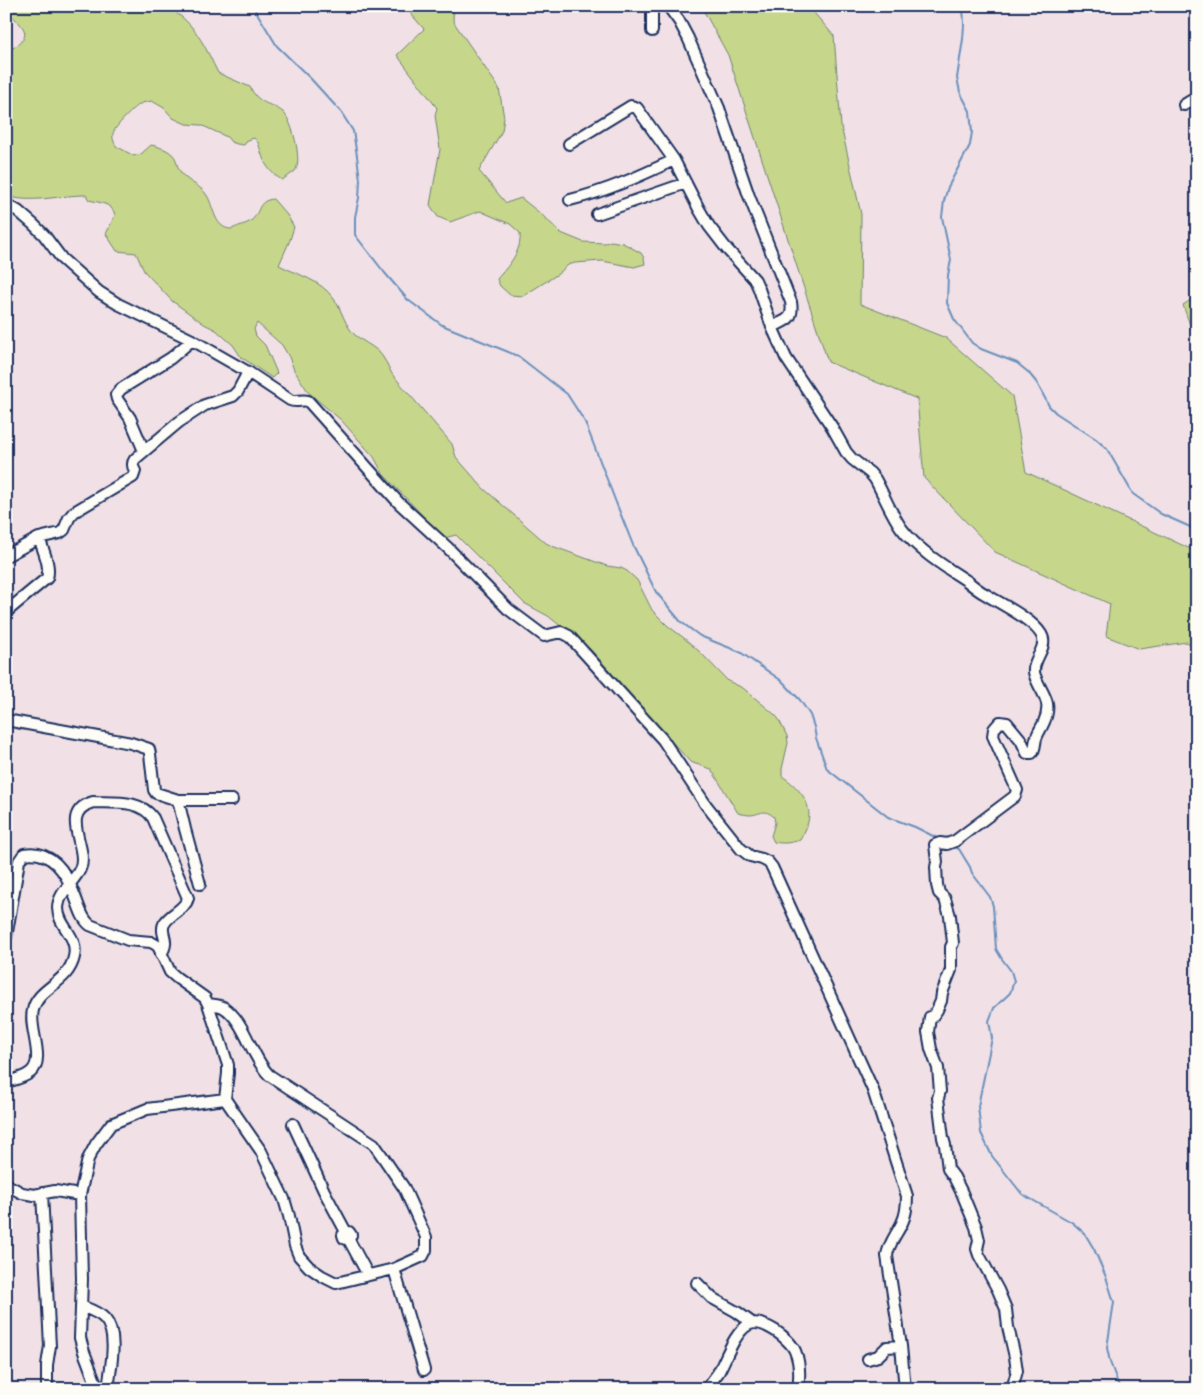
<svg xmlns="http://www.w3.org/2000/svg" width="1203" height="1395" font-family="Mali,sans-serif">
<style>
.green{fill:#c6d68a;stroke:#708274}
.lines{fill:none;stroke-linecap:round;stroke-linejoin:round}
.stream{stroke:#6a90bd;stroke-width:2}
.minor-casing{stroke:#1b2f5e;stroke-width:14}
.minor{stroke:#fdfcf7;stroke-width:10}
</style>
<rect width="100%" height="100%" fill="#f1e1e6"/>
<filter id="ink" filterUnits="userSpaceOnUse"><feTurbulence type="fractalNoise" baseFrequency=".02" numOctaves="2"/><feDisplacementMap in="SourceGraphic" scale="10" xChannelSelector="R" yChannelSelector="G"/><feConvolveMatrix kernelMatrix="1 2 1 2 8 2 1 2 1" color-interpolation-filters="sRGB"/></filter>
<g filter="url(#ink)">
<path class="green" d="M 6,6 L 160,6 C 165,8 171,9 175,12 C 197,26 207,51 218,73 L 250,87 C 259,105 269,102 283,112 C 292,120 303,161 295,171 C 292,174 286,177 282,180 C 271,174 264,164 261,152 C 259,146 259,142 254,138 L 248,140 L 244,145 L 237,144 L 231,142 L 227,137 L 201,125 L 186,124 L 173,118 L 164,108 L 152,101 C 148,102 144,102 140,104 C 135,107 113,128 113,134 C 112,138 114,142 116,146 L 134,156 L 141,154 L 151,145 C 161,147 173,151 176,160 C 177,164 178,168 180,171 C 186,182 199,184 206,194 C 214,204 213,229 232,229 C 232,229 238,226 239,226 C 244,224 249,223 252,220 C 261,211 257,201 273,199 L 287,215 L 294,227 L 290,240 L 279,265 C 298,275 321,280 334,299 C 342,310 345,326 355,335 C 362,341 371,345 378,351 C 384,357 388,366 392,374 L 452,444 L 456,457 L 483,488 L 546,543 L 552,546 L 607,566 L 621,568 L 627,571 L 637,580 L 652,610 L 668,626 L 684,638 L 700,652 L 728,681 L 743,688 L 773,713 L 778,718 L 787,736 L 788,743 L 782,769 L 782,776 C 797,786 813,802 808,822 C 807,828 803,834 800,840 C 791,843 783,844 774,842 L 771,836 L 775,823 L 774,817 C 764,808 761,814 751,815 C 747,815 742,814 738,813 L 711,769 L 690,762 L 591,650 L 548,616 L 524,603 L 456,535 L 444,538 L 383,474 L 374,457 L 341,420 L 309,393 L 294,370 L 289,357 L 282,345 L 257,323 L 254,329 L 256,336 L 265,345 L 277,373 L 272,378 L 241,357 L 233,345 L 216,330 L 204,324 L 172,301 L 144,271 L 136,253 L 117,251 L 106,234 L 115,215 C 112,203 100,203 89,200 L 86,195 C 60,195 32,204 6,196 L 6,52 C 34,37 28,29 6,11 Z
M 404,6 L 454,6 L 453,19 L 455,24 L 499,88 L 504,118 L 502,131 L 479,171 L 506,203 L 521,198 L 541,214 L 561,233 L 583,242 L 605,243 L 611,241 L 623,243 L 641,253 L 644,258 L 645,264 L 634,267 L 602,261 L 575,263 L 568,265 L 558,274 L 523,296 L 510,295 L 500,286 L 497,279 C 508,266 522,252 520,233 L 510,224 L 480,211 L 450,222 L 438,217 L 430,205 L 440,149 L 435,115 L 437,108 L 397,55 L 424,29 Z
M 701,6 L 808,6 L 834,36 L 841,126 L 861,214 L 860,304 L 946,338 L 1012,396 L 1026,472 L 1197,552 L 1197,650 L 1187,642 L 1139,649 L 1106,636 L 1110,604 L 995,552 L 924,478 L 917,399 L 828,362 L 728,55 Z
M 1197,296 L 1197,382 L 1192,331 L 1183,305 Z"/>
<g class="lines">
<path class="stream" d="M 251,6 L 254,8 L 277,46 L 311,79 L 341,112 L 353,131 L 357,156 L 360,180 L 359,198 L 355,217 L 355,235 L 384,272 L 408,300 L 442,325 L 518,356 L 567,394 L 585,422 L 615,500 L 633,545 L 656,592 L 681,622 L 700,636 L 740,652 L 782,681 L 800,700 L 810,715 L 814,727 L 816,738 L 827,769 L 888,817 L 915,827 L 939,839
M 963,6 L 964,25 L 963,39 L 957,78 L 960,92 L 970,111 L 972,132 L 970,145 L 967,151 L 948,187 L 944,201 L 942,217 L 951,260 L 948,275 L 947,303 L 954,319 L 972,343 L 981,349 L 1017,363 L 1028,372 L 1037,383 L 1049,406 L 1056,413 L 1096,439 L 1107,449 L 1133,494 L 1161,514 L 1197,530
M 952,846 L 959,849 L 970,867 L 972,873 L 990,897 L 993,906 L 996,949 L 1002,959 L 1011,971 L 1014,981 L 1010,993 L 994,1008 L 989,1021 L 992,1038 L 978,1106 L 981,1133 L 992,1156 L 1022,1194 L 1073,1223 L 1085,1234 L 1094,1249 L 1106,1277 L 1114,1302 L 1107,1348 L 1110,1362 L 1120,1389"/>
<g class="minor-casing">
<path id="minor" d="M 652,6 L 652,31
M 668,6 L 679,21 L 688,38 L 719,108 L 749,196 L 791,302 C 794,320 786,320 772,327 L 786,358 L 832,427 L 846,452 L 852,459 L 870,473 L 875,479 C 884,495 891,514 902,529 C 919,551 944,566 967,581 C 973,586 979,591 985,594 C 1001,604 1032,619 1041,634 C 1050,648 1029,661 1035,676 C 1042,695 1053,701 1044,722 C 1042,727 1039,731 1037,736 C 1034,742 1036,748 1032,753 L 1027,753 L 1021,740 L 1007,723 L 1000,722 L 994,729 L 993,736 L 1017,790 L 1015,796 L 955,841 L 947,844 L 940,843 L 935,845 L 937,862 L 936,867 L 937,885 L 939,893 L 945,899 L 950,916 L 953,943 L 951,947 L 951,970 L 942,993 L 941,1001 L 937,1010 L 932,1017 L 930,1017 L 928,1032 L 931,1049 L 938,1068 L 940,1091 L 938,1098 L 943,1138 L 945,1145 L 948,1169 L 954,1177 L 962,1193 L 976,1227 L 979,1240 L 977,1249 L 979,1255 L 998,1290 L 1006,1309 L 1008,1327 L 1015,1357 L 1017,1371 L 1012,1389
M 1184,105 L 1197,97
M 569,144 L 631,106 L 637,108 L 674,160 L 699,209 L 709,226 L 726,248 L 755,280 L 759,289 L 772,327
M 570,200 C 607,191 640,176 674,160
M 6,204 L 18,211 L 33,224 L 44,235 L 62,259 L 99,292 L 118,304 L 192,340 L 248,372 L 290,400 C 296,403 302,399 308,401 L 399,503 L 448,548 L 508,609 L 544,636 L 561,632 L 569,636 L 663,740 L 706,805 L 741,849 L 750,856 L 762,859 L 768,862 L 772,867 L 873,1090 L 907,1196 C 907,1206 906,1215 902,1223 C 897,1234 888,1244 887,1256 L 901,1346 L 905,1389
M 597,214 L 686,183
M 144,451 L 130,418 L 117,399 L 116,395 L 121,389 L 171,358 L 192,340
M 6,556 L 39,538 L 60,533 L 64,530 L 69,518 L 74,512 L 133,477 L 135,471 C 132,466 132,463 135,459 L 179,422 L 205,405 L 233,396 L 238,391 L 248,372
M 6,612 L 47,578 C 51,566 43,550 39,538
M 6,720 L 131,743 L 149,749 L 150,754 L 154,790 L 156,793 L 178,800
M 200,884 L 185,829 L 178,800 L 232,800
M 6,938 L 19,861 L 24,854 C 51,849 66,872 74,894 C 79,905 81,918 90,925 L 128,940 L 151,942 L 158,946 L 170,972 L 177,978 L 205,998 L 208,1004 L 228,1065 L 228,1073 L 225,1099 L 147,1109 L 111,1124 L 96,1144 L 88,1159 L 80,1195 L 82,1279 L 80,1338 L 84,1352 L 98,1389
M 208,1004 C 213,1005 219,1005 223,1007 C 245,1020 251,1057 269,1075 L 374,1144 L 404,1188 L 426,1237 L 426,1250 L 423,1256 L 394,1269 L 336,1283 L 322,1276 L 309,1267 L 299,1256 L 295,1246 L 289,1216 L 284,1199 L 261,1151 L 225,1099
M 6,1082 C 14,1080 24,1078 31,1072 C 46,1059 28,1028 33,1010 C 38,987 68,984 74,957 C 79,936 58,927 58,908 C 58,893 74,882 80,869 C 90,848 57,813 93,802 C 114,803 140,799 153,818 L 188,898 C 185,910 170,913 164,924 C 159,934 171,939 161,954
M 293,1124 L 324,1191 L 346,1232
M 6,1183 L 9,1186 L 22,1193 L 34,1195 L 55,1191 L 80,1195
M 42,1193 L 50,1346 L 47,1365 L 47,1389
M 349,1240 L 351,1235 L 349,1232 L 346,1232 L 343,1235 L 344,1238 L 349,1240 L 368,1275
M 394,1269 L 424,1370
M 697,1283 L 712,1298 L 737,1312 L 752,1323
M 81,1306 C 89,1309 100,1313 105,1319 C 119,1335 110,1370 108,1389
M 868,1359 L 878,1356 L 887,1347 L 901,1346
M 707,1389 C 710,1384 714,1378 718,1373 C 726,1359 734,1333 748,1325 C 762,1317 790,1339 795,1351 C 800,1363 800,1376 798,1389"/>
</g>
<use href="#minor" class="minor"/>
</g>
</g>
<rect width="1203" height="1395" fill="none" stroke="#fdfcf7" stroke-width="25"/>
<rect x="12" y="12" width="1178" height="1370" fill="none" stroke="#1b2f5e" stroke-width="2" filter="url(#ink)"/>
</svg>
